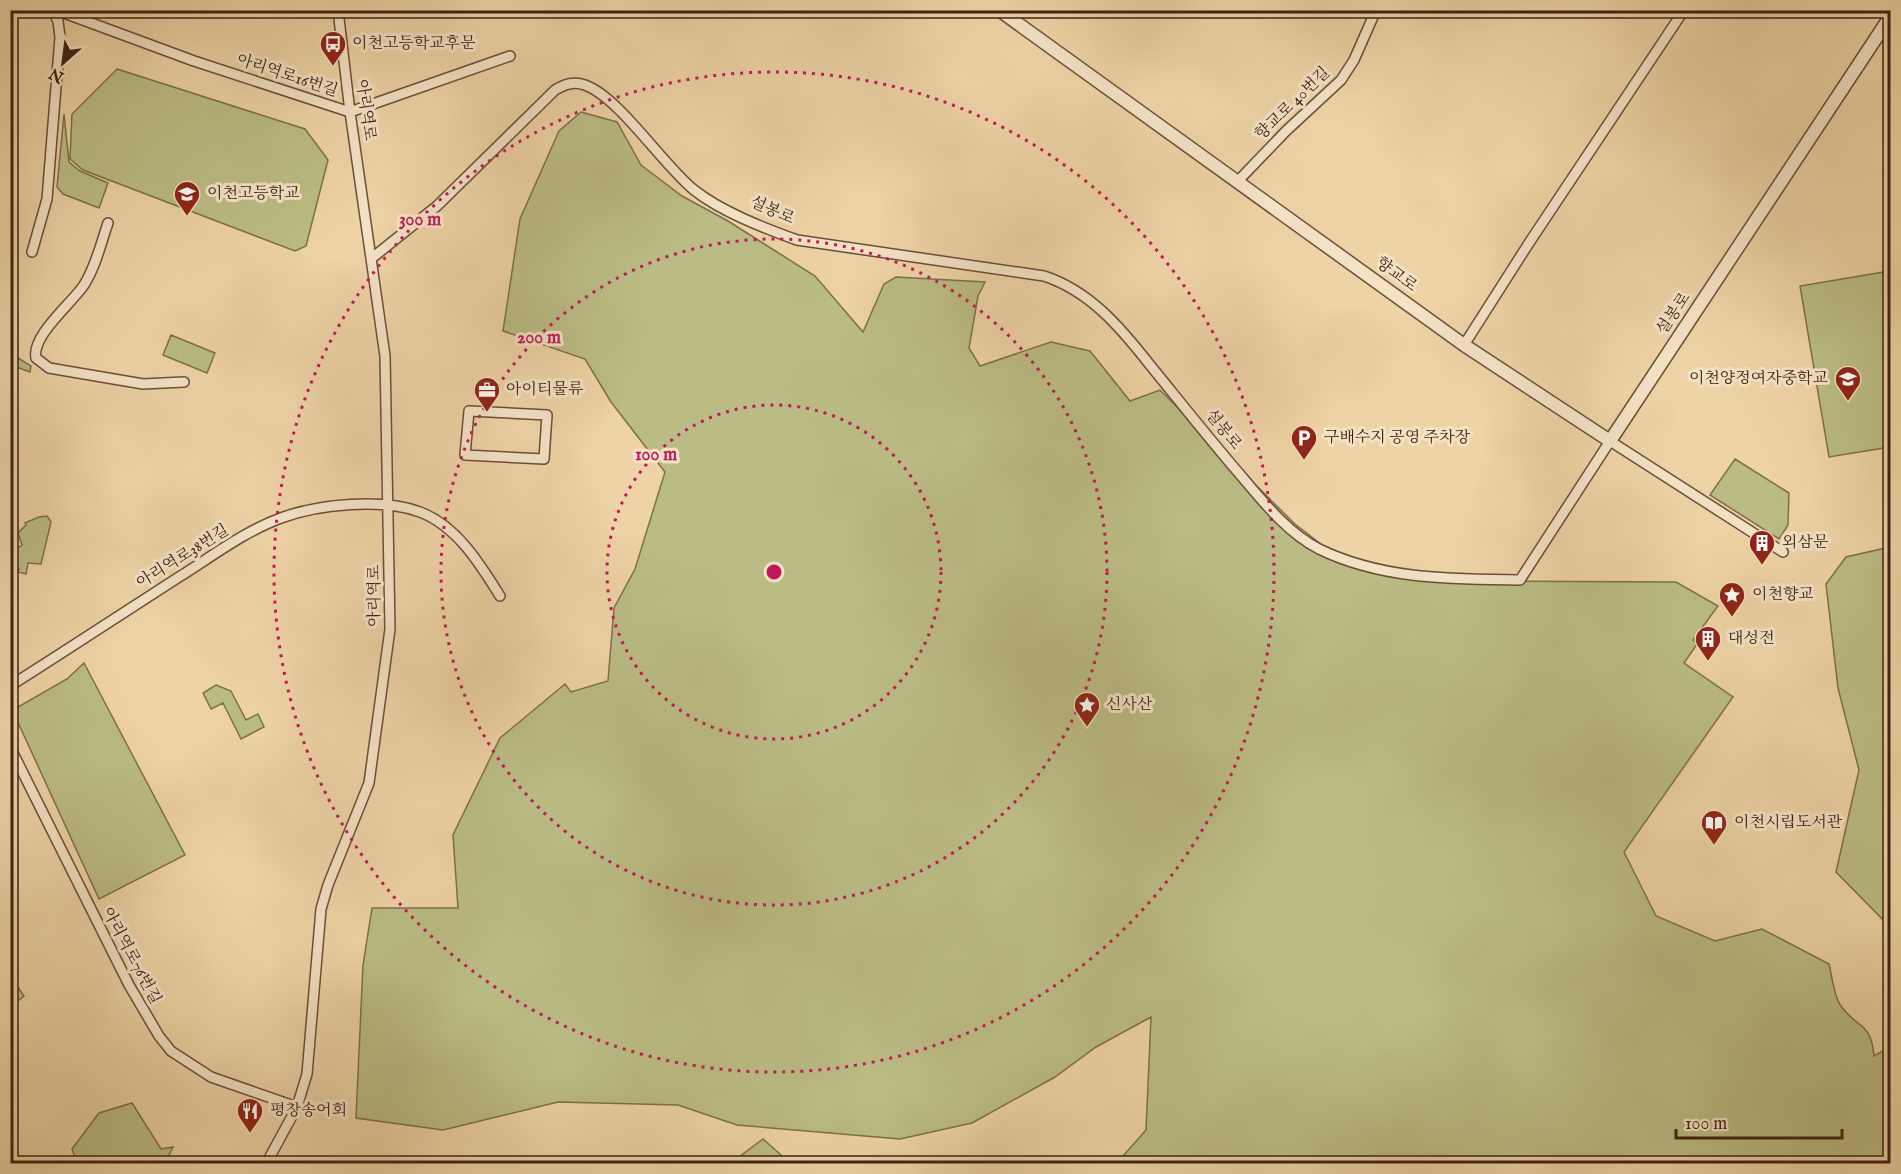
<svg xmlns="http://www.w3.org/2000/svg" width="1901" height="1174" font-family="'IM FELL English','Noto Serif KR',serif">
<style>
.green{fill:#bbbc85;stroke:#7d6f4d;stroke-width:1.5}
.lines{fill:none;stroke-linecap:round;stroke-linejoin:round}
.minor-casing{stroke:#6b4e39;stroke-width:12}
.tertiary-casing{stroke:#6b4e39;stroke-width:15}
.minor{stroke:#f4e2c5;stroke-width:9}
.tertiary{stroke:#f4e2c5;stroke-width:12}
.ring{fill:none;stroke:#c2185b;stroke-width:3;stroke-dasharray:3 6}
.labels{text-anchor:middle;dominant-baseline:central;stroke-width:6;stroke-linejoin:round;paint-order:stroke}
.poi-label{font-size:16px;fill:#3f2215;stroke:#f4e2c5;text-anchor:start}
.street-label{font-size:16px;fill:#3f2215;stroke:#f4e2c5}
.centre{fill:#c2185b;stroke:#f4e2c5;stroke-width:3}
.ring-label{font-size:18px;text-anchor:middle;font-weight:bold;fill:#c2185b;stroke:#f4e2c5;stroke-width:6;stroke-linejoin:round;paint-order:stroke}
</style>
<rect width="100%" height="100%" fill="#eed3a6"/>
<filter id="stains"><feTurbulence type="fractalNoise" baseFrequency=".00333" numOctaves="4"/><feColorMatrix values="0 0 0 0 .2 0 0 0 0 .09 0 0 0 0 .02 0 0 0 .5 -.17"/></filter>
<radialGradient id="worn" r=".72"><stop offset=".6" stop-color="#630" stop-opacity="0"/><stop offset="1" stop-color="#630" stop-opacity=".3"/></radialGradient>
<path class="green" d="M 117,69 L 305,129 L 328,160 L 306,246 L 295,251 L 83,170 L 70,159 L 72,114 Z
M 581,112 L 617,122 L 641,165 L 682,196 L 728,221 L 815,276 L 863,332 L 884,284 L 896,277 L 985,282 L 978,296 L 969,348 L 980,366 L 1051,342 L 1090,351 L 1130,401 L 1160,390 L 1295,524 L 1339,558 L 1440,581 L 1676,582 L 1718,606 L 1693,640 L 1697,644 L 1684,663 L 1733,697 L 1624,852 L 1656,916 L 1715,941 L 1762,929 L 1829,964 C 1832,976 1834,997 1841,1006 C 1857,1029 1871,1021 1874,1056 L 1890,1047 L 1890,1164 L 1117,1163 L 1146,1130 L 1151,1017 L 1096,1047 L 1055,1077 L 972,1123 L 900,1139 L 737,1125 L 678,1105 L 558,1102 L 443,1130 L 356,1118 L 363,965 L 372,908 L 458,908 L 453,835 L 500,738 L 565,684 L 571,692 L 608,681 L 614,608 L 635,569 L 665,472 L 611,402 L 585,359 L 503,331 L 520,219 L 559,131 Z
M 64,114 L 69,162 L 80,171 L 108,183 L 99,208 L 63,194 L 57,187 Z
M 1890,271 L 1890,447 L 1829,457 L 1800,286 Z
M 171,335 L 215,353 L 207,373 L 163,355 Z
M 18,358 L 31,366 L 30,372 L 11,365 L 12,360 Z
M 1735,459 L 1789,493 L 1788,525 L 1779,539 L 1710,495 Z
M 47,516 L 51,522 L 41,564 L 28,563 L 26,574 L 18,572 L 19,569 L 11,560 L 11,546 L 16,549 L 22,545 L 18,533 L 26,525 L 25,523 L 39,517 Z
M 1890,547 L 1890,927 L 1836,872 L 1859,770 L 1838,688 L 1826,584 L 1846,557 Z
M 84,663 L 185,855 L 99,899 L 15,716 L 18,707 L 67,679 Z
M 216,685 L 231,691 L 246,720 L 258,714 L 264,727 L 241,739 L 223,703 L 211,709 L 203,693 Z
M 11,977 L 24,996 L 11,1006 L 10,1006 Z
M 132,1103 L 161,1149 L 173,1147 L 165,1163 L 77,1163 L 72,1149 L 99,1113 Z
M 763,1139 L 790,1163 L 731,1163 Z"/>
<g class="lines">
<g class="minor-casing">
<path id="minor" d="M 56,10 L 194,61 L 350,112 L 510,56
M 1237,182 L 1286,131 L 1341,80 L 1354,60 L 1376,10
M 108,223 C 101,243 96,266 84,285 C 72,303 31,336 36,358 L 49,368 L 143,384 L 184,382
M 32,252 L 47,199 L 60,37 L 58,21 L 52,10
M 372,258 L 437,206 L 555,90 C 565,84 574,81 585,85 C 620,98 662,164 694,190 C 722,212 764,228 797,240 L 1044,276 C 1090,291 1121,328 1150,365 C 1181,403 1211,441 1243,478 C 1265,504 1288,533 1319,549 C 1383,580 1452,579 1520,580 L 1610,441 L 1783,552
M 1464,345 L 1529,243 L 1684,10
M 469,411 L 547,415 L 544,459 L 465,455 Z
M 10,686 C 67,650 123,613 179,577 C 211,557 245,531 281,518 C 318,504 383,498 420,512 C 457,526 480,564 500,596
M 10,747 L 129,985 L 159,1036 L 171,1051 L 211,1077 L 297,1107
M 266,1164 L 297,1107 L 307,1074 L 321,909 L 328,885 L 369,783 L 390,629 L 385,356 L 350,112 L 338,10"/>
</g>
<g class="tertiary-casing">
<path id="tertiary" d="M 999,10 L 1464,345 L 1610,441 L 1890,17"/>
</g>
<use href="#minor" class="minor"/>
<use href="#tertiary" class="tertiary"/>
</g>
<g class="ring">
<circle cx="774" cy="572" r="167"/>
<circle cx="774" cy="572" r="333"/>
<circle cx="774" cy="572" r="500"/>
</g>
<defs>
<g id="bus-pin" transform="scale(1.35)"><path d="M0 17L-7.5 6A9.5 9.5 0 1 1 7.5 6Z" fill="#8f2418" stroke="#f4e2c5"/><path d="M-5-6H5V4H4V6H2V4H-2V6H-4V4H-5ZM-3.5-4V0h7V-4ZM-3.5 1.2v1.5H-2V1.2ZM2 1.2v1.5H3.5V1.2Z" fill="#fff"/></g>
<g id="school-pin" transform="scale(1.35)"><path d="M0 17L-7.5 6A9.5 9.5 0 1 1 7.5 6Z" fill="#8f2418" stroke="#f4e2c5"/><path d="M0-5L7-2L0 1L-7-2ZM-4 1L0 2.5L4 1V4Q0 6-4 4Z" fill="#fff"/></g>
<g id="office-pin" transform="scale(1.35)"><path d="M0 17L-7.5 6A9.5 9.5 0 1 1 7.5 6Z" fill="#8f2418" stroke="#f4e2c5"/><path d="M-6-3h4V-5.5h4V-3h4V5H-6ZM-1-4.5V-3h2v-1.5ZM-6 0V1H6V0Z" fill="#fff"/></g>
<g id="parking-pin" transform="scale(1.35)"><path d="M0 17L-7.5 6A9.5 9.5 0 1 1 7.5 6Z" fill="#8f2418" stroke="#f4e2c5"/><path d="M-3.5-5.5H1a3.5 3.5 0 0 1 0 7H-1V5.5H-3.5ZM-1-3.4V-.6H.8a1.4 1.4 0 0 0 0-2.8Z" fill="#fff"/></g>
<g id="building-pin" transform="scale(1.35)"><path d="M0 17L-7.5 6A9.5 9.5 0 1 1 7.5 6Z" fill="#8f2418" stroke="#f4e2c5"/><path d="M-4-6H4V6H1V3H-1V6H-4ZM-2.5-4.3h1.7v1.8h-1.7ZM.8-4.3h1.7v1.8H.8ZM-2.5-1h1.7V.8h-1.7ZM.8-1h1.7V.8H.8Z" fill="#fff"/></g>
<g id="sight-pin" transform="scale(1.35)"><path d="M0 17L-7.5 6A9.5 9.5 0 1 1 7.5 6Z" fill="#8f2418" stroke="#f4e2c5"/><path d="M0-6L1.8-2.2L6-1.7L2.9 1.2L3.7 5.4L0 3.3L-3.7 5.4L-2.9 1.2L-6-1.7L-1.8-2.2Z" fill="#fff"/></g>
<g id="library-pin" transform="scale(1.35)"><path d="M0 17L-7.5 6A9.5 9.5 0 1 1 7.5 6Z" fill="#8f2418" stroke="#f4e2c5"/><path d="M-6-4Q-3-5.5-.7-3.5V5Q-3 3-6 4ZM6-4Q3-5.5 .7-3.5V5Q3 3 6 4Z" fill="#fff"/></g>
<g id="restaurant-pin" transform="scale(1.35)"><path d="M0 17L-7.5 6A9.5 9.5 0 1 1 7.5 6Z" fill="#8f2418" stroke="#f4e2c5"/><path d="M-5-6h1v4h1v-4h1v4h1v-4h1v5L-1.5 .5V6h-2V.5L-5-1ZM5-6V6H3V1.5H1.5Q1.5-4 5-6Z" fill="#fff"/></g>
</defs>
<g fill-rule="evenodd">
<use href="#bus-pin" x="333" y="44"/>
<use href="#school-pin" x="187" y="194"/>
<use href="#school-pin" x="1848" y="379"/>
<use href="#office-pin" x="487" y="390"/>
<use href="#parking-pin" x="1304" y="438"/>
<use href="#building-pin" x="1762" y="543"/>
<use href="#sight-pin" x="1732" y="595"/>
<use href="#building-pin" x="1708" y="639"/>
<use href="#sight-pin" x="1087" y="705"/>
<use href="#library-pin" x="1714" y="823"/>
<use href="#restaurant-pin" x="250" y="1111"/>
</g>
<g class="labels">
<g class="poi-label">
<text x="352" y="44">이천고등학교후문</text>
<text x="207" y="194">이천고등학교</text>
<text x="1828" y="379" text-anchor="end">이천양정여자중학교</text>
<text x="506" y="390">아이티물류</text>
<text x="1324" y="438">구배수지 공영 주차장</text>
<text x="1782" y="543">외삼문</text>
<text x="1752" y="595">이천향교</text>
<text x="1728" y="639">대성전</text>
<text x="1106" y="705">신사산</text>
<text x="1734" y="823">이천시립도서관</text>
<text x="270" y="1111">평창송어회</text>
</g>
<g class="street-label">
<text transform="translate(287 76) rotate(18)">아리역로16번길</text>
<text transform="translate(1293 104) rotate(-44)">향교로 40번길</text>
<text transform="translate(365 110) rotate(82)">아리역로</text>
<text transform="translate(772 211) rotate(24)">설봉로</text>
<text transform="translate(1396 275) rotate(36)">향교로</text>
<text transform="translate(1674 314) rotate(-56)">설봉로</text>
<text transform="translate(1223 430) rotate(51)">설봉로</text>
<text transform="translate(183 557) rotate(-32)">아리역로38번길</text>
<text transform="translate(375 596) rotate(-90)">아리역로</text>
<text transform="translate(131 956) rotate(62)">아리역로76번길</text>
</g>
</g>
<circle cx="774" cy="572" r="9" class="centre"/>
<g class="ring-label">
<text x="420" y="225">300 m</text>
<text x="539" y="343">200 m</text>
<text x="656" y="460">100 m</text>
</g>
<rect width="1901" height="1174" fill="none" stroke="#eed3a6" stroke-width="36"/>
<rect x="12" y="12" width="1877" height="1150" fill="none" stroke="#3f2215" stroke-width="3"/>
<rect x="18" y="18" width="1865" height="1138" fill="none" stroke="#3f2215" stroke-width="1.5"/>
<g transform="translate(63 63) rotate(208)" stroke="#f4e2c5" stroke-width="4.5" paint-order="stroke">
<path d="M0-4.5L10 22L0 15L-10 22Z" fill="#3f2215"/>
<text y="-9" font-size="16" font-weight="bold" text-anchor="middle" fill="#3f2215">N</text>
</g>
<path d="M1676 1129v9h166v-9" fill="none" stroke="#3f2215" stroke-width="3"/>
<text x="1685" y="1129" font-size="18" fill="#3f2215" stroke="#f4e2c5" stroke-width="4.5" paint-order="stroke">100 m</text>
<rect width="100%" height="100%" filter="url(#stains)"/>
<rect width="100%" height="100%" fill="url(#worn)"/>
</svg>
